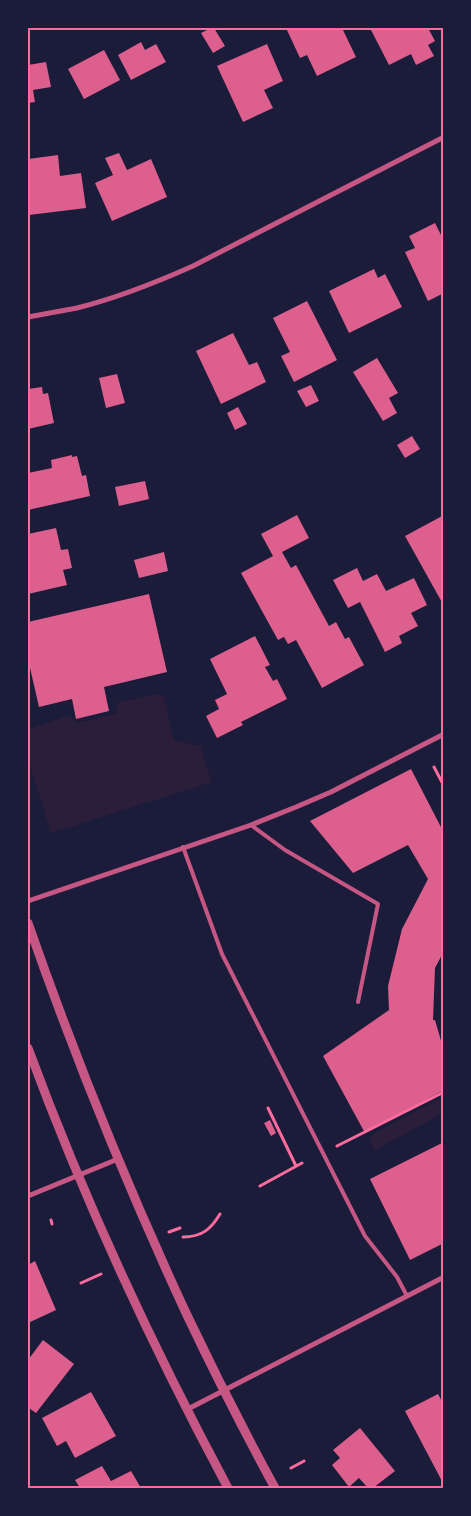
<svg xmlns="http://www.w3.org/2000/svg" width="471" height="1516" font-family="Montserrat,sans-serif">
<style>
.green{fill:#2a1e3b}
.building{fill:#dd5f8e}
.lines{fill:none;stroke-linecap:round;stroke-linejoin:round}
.path{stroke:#ff6b9d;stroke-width:3}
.service{stroke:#c65784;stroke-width:4}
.minor{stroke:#c65784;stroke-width:5}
.tertiary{stroke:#c65784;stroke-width:9}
.neatline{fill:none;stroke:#ff6b9d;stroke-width:2}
</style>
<rect width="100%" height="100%" fill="#1b1b3a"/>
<path class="green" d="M 156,694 L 164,697 L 174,740 L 200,746 L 212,782 L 51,833 L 28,759 L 28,729 L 70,715 L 76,723 L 118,713 L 116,703 Z
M 443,1097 L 443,1113 L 374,1151 L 369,1136 Z"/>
<path class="building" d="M 211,28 L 214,28 L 225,46 L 213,53 L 201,33 Z
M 286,28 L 342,28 L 356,57 L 317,76 L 307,55 L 300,58 Z
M 370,28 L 428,28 L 435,41 L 428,45 L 434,56 L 416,65 L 411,54 L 389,65 Z
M 141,42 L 145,50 L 156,44 L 166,62 L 131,80 L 118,55 Z
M 267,44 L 283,81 L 264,90 L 273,108 L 243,122 L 217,66 Z
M 104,50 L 120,80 L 84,99 L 68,69 Z
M 46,62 L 51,87 L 33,90 L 35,102 L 28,103 L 28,65 Z
M 119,153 L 127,170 L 151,159 L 167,197 L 112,221 L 95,183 L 113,175 L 105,158 Z
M 58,155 L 60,176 L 81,173 L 86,208 L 29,215 L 28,159 Z
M 435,223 L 444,241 L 444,293 L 428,301 L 405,252 L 415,248 L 409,236 Z
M 374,269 L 378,278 L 385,274 L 402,307 L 349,333 L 329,291 Z
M 307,301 L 337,360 L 294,382 L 281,356 L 290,352 L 273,318 Z
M 233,333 L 249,365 L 257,362 L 266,382 L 221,404 L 196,351 Z
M 377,358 L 398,393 L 389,398 L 397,413 L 383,421 L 353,372 Z
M 117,374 L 125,403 L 106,408 L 99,378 Z
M 311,385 L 319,401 L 306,407 L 297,391 Z
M 42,387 L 43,394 L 48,393 L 54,423 L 28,429 L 28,389 Z
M 238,407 L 247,424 L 235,430 L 227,413 Z
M 412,436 L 420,449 L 405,458 L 397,445 Z
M 72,455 L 72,457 L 77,456 L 82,476 L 86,475 L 90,496 L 28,510 L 28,473 L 52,468 L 51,460 Z
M 145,481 L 149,499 L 119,506 L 115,487 Z
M 297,515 L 309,538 L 282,552 L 291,568 L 296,565 L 329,626 L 336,622 L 345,639 L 349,637 L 364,665 L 322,688 L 296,640 L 288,644 L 284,637 L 278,640 L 241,573 L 273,556 L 261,534 Z
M 444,515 L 444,606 L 405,536 Z
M 56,528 L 61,550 L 68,549 L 72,568 L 63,570 L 67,585 L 28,594 L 28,534 Z
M 164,552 L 168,571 L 139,578 L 134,560 Z
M 357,568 L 363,581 L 377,574 L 386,591 L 414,578 L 427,605 L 411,613 L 418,626 L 399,636 L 402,643 L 385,652 L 360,602 L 348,608 L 333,580 Z
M 149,594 L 167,672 L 104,687 L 109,711 L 76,719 L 72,699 L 39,707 L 28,659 L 28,622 Z
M 255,636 L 270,665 L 265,667 L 273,681 L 277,679 L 287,699 L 241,722 L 243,725 L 217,738 L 206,716 L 219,709 L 215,700 L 227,694 L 210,659 Z
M 411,769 L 444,833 L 444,951 L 435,968 L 433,1020 L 435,1020 L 444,1051 L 444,1090 L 365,1133 L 323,1056 L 389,1010 L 388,986 L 402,929 L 428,879 L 408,845 L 353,873 L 310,821 Z
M 270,1120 L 276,1133 L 271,1136 L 264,1123 Z
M 444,1142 L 444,1243 L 410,1260 L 370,1179 Z
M 35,1261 L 56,1310 L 28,1323 L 28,1265 Z
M 43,1340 L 74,1364 L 36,1413 L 29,1408 L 28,1409 L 28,1360 Z
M 91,1392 L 116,1436 L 75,1458 L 66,1441 L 57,1446 L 42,1418 Z
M 438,1394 L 444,1405 L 444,1485 L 405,1411 Z
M 360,1428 L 395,1471 L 373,1488 L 368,1488 L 359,1478 L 349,1487 L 332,1465 L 340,1458 L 333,1450 Z
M 102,1466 L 111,1481 L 131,1471 L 141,1488 L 80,1488 L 75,1480 Z"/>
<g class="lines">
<path class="path" d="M 434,767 L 444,786
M 268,1108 L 296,1166
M 337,1146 L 444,1092
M 260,1186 L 302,1163
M 51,1220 L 52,1224
M 169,1232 L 180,1228
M 183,1237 C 202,1237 211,1229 220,1214
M 81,1283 L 101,1274
M 291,1468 L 304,1461"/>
<path class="service" d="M 251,825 L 285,850 L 378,904 L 358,1002
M 183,847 L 222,954 L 365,1236 L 397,1277 L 407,1296"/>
<path class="minor" d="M 28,317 C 44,314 61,311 77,308 C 117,298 155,283 193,266 L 444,137
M 28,901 L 251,825 L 296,807 L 331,792 L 444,734
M 28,1196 L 118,1159
M 186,1410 L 444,1277"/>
<path class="tertiary" d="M 28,923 C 74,1055 127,1186 186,1313 C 214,1372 244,1431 275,1488
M 28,1048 C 84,1200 152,1346 228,1488"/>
</g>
<rect width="471" height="1516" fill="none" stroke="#1b1b3a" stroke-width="58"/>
<rect x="29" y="29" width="413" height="1458" class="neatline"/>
</svg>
